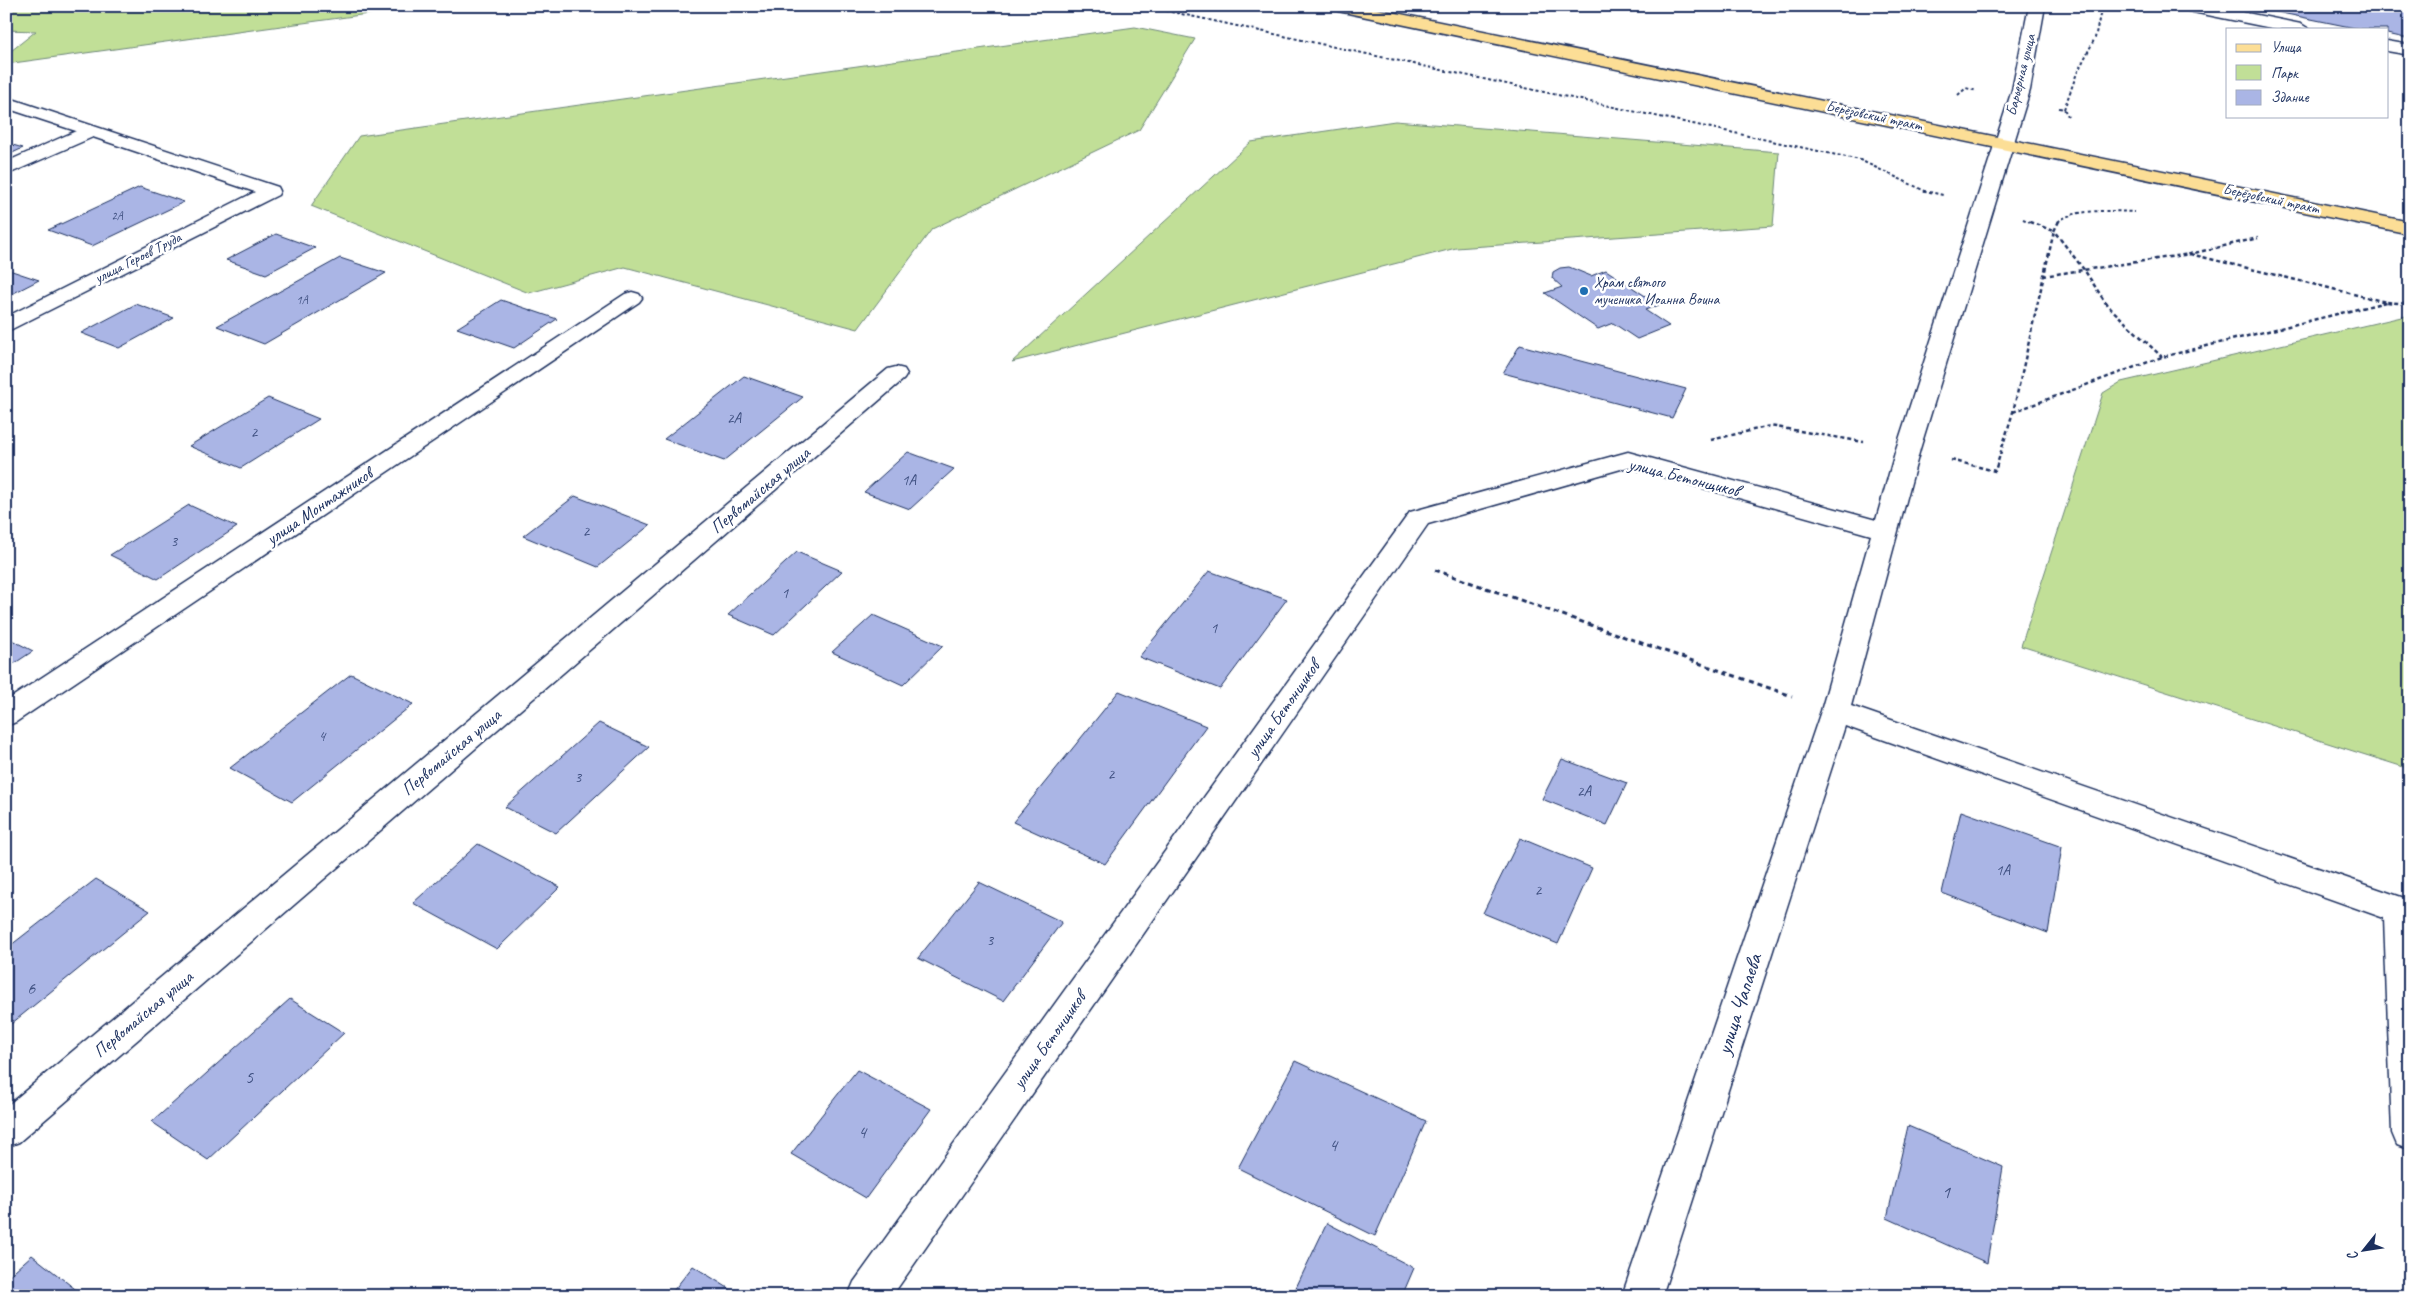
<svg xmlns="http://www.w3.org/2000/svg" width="2416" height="1302" font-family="Caveat,sans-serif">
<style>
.green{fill:#c1df97;stroke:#6e877a}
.building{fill:#aab5e5;stroke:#1b2f5e}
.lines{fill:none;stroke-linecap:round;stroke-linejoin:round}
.minor-casing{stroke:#1b2f5e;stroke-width:3}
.major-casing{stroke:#1b2f5e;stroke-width:3}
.path-far2{stroke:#1b2f5e;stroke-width:2;stroke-dasharray:3 2.5;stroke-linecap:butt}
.path-far1{stroke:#1b2f5e;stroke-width:2.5;stroke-dasharray:4 3;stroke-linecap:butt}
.path{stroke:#1b2f5e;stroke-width:3;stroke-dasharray:5 4;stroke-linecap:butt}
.minor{fill:#fff;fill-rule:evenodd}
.major{fill:#fcde96;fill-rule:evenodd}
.poi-dot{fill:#1f6fb2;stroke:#fff;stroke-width:2}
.labels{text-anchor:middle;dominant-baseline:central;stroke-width:5;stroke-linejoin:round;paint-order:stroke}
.far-number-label{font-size:12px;fill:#3f5080}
.far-street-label{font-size:15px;fill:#1b2f5e;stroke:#fff}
.far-poi-label{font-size:15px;fill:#1b2f5e;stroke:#fff;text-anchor:start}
.number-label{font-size:15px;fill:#3f5080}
.street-label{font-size:18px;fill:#1b2f5e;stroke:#fff}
.near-number-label{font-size:18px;fill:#3f5080}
.near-street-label{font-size:21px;fill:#1b2f5e;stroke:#fff}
</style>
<rect width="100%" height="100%" fill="#fff"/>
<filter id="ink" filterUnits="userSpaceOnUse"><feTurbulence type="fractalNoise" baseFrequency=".02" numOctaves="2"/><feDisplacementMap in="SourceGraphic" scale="10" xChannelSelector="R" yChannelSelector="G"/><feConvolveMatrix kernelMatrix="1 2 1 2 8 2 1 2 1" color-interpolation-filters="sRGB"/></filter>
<g filter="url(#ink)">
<path class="green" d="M 6,6 L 426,6 L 6,64 L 6,55 L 36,31 L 6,30 Z
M 1135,27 L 1195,39 L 1139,130 L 932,229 L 858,329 L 625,267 L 529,293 L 311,206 L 359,136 Z
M 1395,121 L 1779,152 L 1773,226 L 1456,248 L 1012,362 L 1251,142 Z
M 2410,315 L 2410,769 L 2021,646 L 2103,393 L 2121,382 Z"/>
<path class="building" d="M 1742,6 L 1783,6 L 1749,11 Z
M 2247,6 L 2410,6 L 2410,39 L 2387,34 L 2387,29 L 2360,29 Z
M 6,143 L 23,148 L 6,156 Z
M 140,187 L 184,202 L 92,246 L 48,230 Z
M 276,234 L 315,248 L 266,274 L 226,260 Z
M 340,258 L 386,273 L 264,344 L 217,326 Z
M 1569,267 L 1591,276 L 1606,270 L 1659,305 L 1645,310 L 1669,326 L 1637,339 L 1613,323 L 1598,329 L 1545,293 L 1562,287 L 1552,278 L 1553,272 L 1560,268 Z
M 6,269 L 39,280 L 6,297 Z
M 501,300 L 557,319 L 514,348 L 457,328 Z
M 136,304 L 174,318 L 119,348 L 81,333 Z
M 1520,345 L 1686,389 L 1672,418 L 1503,373 Z
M 744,376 L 803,397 L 724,461 L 664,439 Z
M 268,398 L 319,419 L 241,468 L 189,446 Z
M 908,452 L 954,469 L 910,509 L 864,492 Z
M 575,496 L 650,525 L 598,567 L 523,536 Z
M 189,505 L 237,527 L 158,579 L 110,555 Z
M 797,552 L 842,571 L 774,635 L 728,615 Z
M 1209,571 L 1287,599 L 1220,689 L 1139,657 Z
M 873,615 L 943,646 L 903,685 L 832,652 Z
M 6,637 L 33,651 L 6,669 Z
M 351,674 L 413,704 L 292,802 L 230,768 Z
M 1119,691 L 1206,726 L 1105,864 L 1013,822 Z
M 599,723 L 649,747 L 556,833 L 505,807 Z
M 1562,759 L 1627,783 L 1607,825 L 1542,799 Z
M 1961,811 L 2062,847 L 2048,933 L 1942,893 Z
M 1520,838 L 1592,868 L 1558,944 L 1483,913 Z
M 478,844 L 560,887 L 497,949 L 413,903 Z
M 96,879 L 150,911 L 6,1028 L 6,949 Z
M 979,882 L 1062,922 L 1003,1001 L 918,958 Z
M 290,999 L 344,1033 L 208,1160 L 152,1122 Z
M 1295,1061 L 1426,1121 L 1375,1236 L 1238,1168 Z
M 857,1070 L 931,1109 L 866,1198 L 791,1154 Z
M 1908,1126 L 2003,1167 L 1987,1263 L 1887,1218 Z
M 1327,1223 L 1414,1268 L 1402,1296 L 1292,1296 Z
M 32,1255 L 84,1296 L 6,1296 L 6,1278 Z
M 693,1266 L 741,1296 L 669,1296 Z"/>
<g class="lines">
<g class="minor-casing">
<path id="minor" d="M 2029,6 L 2045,6 L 2030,90 L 1920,449 L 1851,706 L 2410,900 L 2410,1150 L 2397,1145 L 2392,1133 L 2384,918 L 1845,726 L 1662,1296 L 1622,1296 L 1821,711 L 1871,535 L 1628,467 L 1428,524 L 892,1296 L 848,1296 L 854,1282 L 1410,512 L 1628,452 L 1876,520 L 1896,449 L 2012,90 Z
M 2180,6 L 2212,6 L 2301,24 L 2309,29 L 2276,29 L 2188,11 Z
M 2387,41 L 2410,45 L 2410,55 L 2387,51 Z
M 6,97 L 278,187 L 280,191 L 278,195 L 6,332 L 6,317 L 255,192 L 93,137 L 6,175 L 6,162 L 76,131 L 6,108 Z
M 632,292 L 639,294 L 642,298 L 639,302 L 16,722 L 6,726 L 6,701 L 625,294 Z
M 896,367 L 904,369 L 907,374 L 904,379 L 19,1142 L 6,1147 L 6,1107 L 888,369 Z"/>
</g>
<g class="major-casing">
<path id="major" d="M 1330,6 L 1362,6 L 2410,222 L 2410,234 L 1338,11 Z"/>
</g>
<path class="path-far2" d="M 1144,6 L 1860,160 L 1925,191 L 1943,195
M 1958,95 L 1966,88 L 1977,91
M 2059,108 L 2064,109 L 2068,116
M 2064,109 L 2077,73 L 2095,38 L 2102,6
M 2023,219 L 2030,222
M 2058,222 C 2073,208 2114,211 2134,212"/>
<path class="path-far1" d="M 2059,221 L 2054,231 L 2085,271 L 2107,305 L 2162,357
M 2190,254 L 2386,302 L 2410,304
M 2043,276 L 2190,254 L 2258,238
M 2013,412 L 2162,357 L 2386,302
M 1711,440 L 1770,426 L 1864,442
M 1951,460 L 1995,471 L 2013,412 L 2054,231 L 2027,221"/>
<path class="path" d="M 1435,570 L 1792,696"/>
<use href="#minor" class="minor"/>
<use href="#major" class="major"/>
</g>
</g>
<circle class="poi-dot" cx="1584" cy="291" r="5"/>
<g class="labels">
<g class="far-number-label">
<text x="117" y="216">2А</text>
<text x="302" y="300">1А</text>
</g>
<g class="far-street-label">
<text transform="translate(2021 75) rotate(-76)">Барьерная улица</text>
<text transform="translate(1874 116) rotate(12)">Берёзовский тракт</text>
<text transform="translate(2271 199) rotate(12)">Берёзовский тракт</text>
<text transform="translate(138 258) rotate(-27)">улица Героев Труда</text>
</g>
<g class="far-poi-label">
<text x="1594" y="282">Храм святого<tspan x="1594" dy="17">мученика Иоанна Воина</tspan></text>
</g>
<g class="number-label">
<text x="734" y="418">2А</text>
<text x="254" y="432">2</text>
<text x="909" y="480">1А</text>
<text x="586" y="531">2</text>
<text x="174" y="541">3</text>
<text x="785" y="593">1</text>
<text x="1214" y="628">1</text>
<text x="322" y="736">4</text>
<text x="1111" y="774">2</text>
<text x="578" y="777">3</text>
<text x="1584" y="791">2А</text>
<text x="2003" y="870">1А</text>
<text x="1538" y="890">2</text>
<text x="990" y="940">3</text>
</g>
<g class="street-label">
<text transform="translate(1684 477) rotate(14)">улица Бетонщиков</text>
<text transform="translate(760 490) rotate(-40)">Первомайская улица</text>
<text transform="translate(319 506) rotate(-34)">улица Монтажников</text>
<text transform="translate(1283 709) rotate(-55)">улица Бетонщиков</text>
<text transform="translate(451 752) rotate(-40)">Первомайская улица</text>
<text transform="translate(143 1014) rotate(-40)">Первомайская улица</text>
<text transform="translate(1049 1040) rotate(-55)">улица Бетонщиков</text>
</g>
<g class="near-number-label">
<text x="31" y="988">6</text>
<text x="249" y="1077">5</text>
<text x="862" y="1132">4</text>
<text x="1333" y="1145">4</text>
<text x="1946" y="1192">1</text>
</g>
<g class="near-street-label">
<text transform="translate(1739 1004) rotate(-72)">улица Чапаева</text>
</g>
</g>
<rect width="2416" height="1302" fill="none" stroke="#fff" stroke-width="25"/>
<rect x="12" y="12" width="2391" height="1277" fill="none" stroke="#1b2f5e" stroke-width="2" filter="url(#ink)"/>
<rect x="2226" y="28" width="162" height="90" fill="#ffffff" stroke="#a4acbf"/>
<rect x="2236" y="44" width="25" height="8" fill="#fcde96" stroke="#a4acbf"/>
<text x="2271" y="52" font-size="15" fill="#1b2f5e">Улица</text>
<rect x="2236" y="65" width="25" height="15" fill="#c1df97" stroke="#a4acbf"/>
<text x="2271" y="78" font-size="15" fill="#1b2f5e">Парк</text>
<rect x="2236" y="90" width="25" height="15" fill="#aab5e5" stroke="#a4acbf"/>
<text x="2271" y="102" font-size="15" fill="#1b2f5e">Здание</text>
<g transform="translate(2364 1250) rotate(240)" stroke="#ffffff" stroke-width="4" paint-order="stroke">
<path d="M0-4L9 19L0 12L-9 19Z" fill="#1b2f5e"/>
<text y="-8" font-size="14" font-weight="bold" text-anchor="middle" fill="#1b2f5e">С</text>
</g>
</svg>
